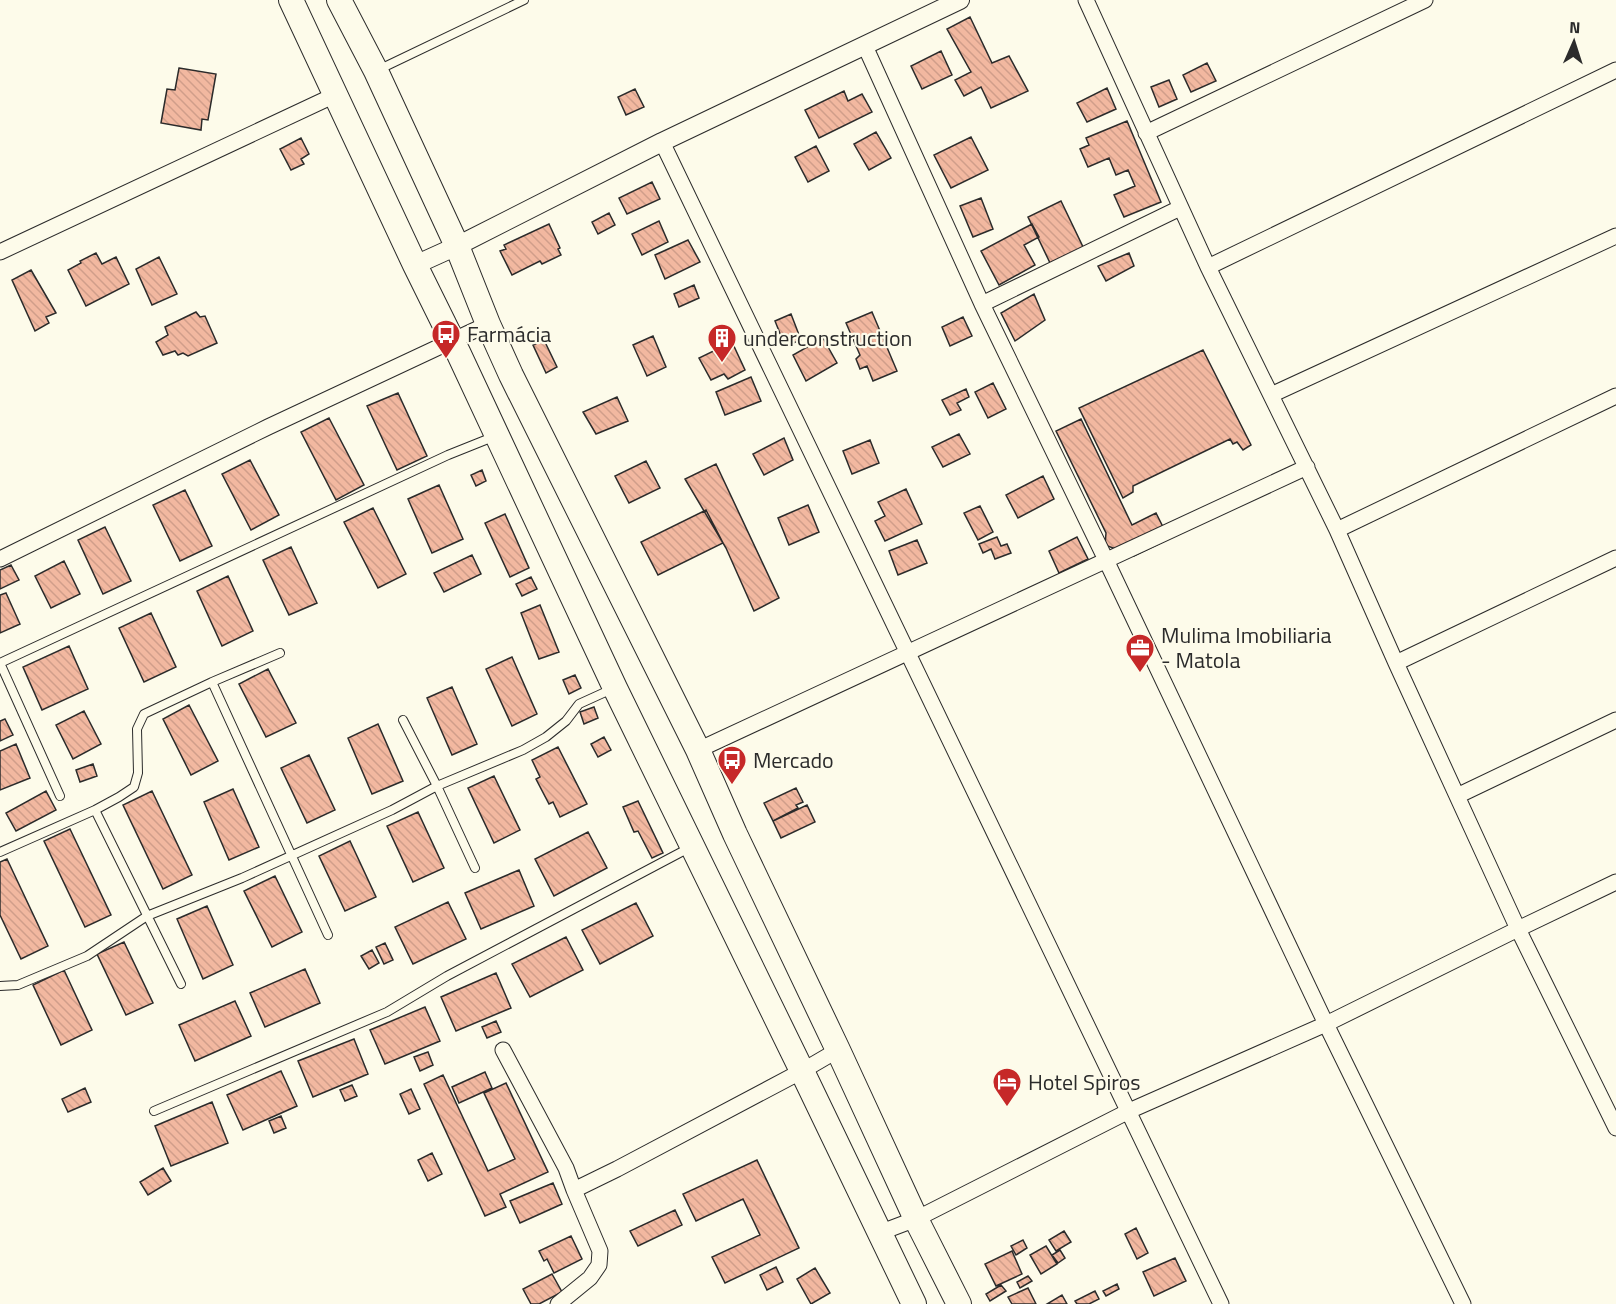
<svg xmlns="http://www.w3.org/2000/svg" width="1616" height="1304" font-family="'Titillium Web',sans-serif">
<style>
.building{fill:url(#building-back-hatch);stroke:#2b2b2b;stroke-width:1.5}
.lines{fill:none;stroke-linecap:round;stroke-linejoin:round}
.service-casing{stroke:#2b2b2b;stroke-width:10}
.minor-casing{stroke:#2b2b2b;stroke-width:17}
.tertiary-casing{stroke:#2b2b2b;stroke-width:20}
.trunk-casing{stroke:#2b2b2b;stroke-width:26}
.service{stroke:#fdfbea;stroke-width:8}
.minor{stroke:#fdfbea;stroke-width:15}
.tertiary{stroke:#fdfbea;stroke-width:18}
.trunk{stroke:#fdfbea;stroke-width:24}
.labels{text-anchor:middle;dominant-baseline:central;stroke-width:4.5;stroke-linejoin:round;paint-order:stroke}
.poi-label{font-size:22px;fill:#2b2b2b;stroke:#fdfbea;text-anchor:start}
</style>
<defs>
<pattern id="building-back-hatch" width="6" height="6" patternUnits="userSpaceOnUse" patternTransform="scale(1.5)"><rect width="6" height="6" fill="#f2b8a0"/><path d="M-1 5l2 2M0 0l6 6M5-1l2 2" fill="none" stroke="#d09e8a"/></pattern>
</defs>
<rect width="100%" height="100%" fill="#fdfbea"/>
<path class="building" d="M 970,17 L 992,63 L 1009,56 L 1028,91 L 991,108 L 981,87 L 964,96 L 955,80 L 971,72 L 947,29 Z
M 941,51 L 952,75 L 922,89 L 911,66 Z
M 1207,63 L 1216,81 L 1191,92 L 1183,75 Z
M 179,68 L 216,74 L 208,120 L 202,119 L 201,130 L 161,123 L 167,89 L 175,90 Z
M 1169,80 L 1177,99 L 1159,107 L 1151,87 Z
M 1107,88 L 1116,109 L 1087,122 L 1077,103 Z
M 635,89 L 644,107 L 626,115 L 618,97 Z
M 844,91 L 848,101 L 862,94 L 872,112 L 819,138 L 805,110 Z
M 1127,121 L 1161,202 L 1124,217 L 1114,195 L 1135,186 L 1128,170 L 1116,175 L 1109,158 L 1088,167 L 1080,149 L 1089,145 L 1086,138 Z
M 876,132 L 891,158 L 869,170 L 854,144 Z
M 971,137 L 988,170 L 951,188 L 934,155 Z
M 301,138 L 309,154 L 301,159 L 304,164 L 291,170 L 280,149 Z
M 816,146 L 829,171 L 808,182 L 795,157 Z
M 652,182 L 660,199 L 627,214 L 619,198 Z
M 981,198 L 993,229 L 973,237 L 960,206 Z
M 1061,201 L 1084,249 L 1051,265 L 1028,217 Z
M 609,213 L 615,225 L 598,234 L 592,222 Z
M 659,221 L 668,242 L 642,255 L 632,234 Z
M 549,224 L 560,248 L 558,249 L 561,255 L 542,264 L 540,261 L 512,275 L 500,251 L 506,249 L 504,245 Z
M 1032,224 L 1039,237 L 1024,245 L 1035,265 L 999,285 L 981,251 Z
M 688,240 L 700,262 L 665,279 L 655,255 Z
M 96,253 L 102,264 L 116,257 L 129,284 L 86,306 L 68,270 L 81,263 L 80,261 Z
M 1129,253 L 1134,266 L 1106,281 L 1098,266 Z
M 159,257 L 177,294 L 152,305 L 136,269 Z
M 31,270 L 56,313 L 46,317 L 49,323 L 35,331 L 12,280 Z
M 694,285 L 699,298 L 679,307 L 674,294 Z
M 1034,294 L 1045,320 L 1015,341 L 1001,313 Z
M 196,312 L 200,317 L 205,316 L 217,343 L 188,356 L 183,353 L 178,355 L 175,351 L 163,355 L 156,342 L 168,335 L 165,327 Z
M 872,312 L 897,371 L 873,381 L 867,366 L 860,369 L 856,359 L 860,355 L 846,323 Z
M 791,314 L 801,340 L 785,346 L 775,321 Z
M 963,317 L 972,336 L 950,346 L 942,327 Z
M 653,336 L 666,367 L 647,376 L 633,345 Z
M 823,338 L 837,363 L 806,381 L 793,355 Z
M 544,340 L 557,367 L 546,373 L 533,345 Z
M 732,342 L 745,370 L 728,379 L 724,374 L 711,380 L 699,358 Z
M 1203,350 L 1251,445 L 1243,450 L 1237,442 L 1233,444 L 1230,439 L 1133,486 L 1133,492 L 1123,498 L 1079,408 Z
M 751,377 L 761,401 L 725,415 L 716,392 Z
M 993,383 L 1006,409 L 988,418 L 975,392 Z
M 966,389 L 969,397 L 957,403 L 961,410 L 950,415 L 942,400 Z
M 398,393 L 427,456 L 397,470 L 367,406 Z
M 617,397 L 628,421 L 596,434 L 583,412 Z
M 329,418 L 364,485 L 336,500 L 301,432 Z
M 1081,419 L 1132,525 L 1156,513 L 1169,539 L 1134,556 L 1105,545 L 1106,533 L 1056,431 Z
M 959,434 L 970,454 L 943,467 L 932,447 Z
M 784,438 L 793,460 L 764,475 L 753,454 Z
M 870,440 L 879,463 L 852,474 L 843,451 Z
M 250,460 L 279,515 L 251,530 L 222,474 Z
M 646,461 L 660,488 L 629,503 L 615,476 Z
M 716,464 L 779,598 L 754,611 L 726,548 L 685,479 Z
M 482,470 L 486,481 L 476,486 L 471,475 Z
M 1043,476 L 1054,499 L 1018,518 L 1006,495 Z
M 439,485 L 463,539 L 432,553 L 408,499 Z
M 906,489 L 922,524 L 885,541 L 875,521 L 885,516 L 878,502 Z
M 185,490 L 212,546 L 180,561 L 153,505 Z
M 808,505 L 819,532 L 789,545 L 778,518 Z
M 980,506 L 993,532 L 978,540 L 964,513 Z
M 373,508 L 406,574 L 378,588 L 344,522 Z
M 706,510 L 723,543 L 658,575 L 641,542 Z
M 505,514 L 529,568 L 510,577 L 485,523 Z
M 105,527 L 131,581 L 103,594 L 78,540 Z
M 997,537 L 1001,546 L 1007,544 L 1011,553 L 995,559 L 991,549 L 983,553 L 979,544 Z
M 1077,537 L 1088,559 L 1059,573 L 1049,551 Z
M 917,540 L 927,563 L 898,575 L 889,551 Z
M 291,547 L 317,603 L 289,615 L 263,560 Z
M 472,555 L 481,574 L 444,592 L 434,573 Z
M 64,561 L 80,594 L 51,608 L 35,576 Z
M 11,565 L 19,580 L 0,589 L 0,570 Z
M 228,576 L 253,631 L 222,646 L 197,591 Z
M 531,577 L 537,589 L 522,596 L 516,584 Z
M 6,593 L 20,624 L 0,633 L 0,595 Z
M 540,605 L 559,652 L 539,659 L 521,613 Z
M 151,613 L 176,667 L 144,682 L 119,628 Z
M 69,646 L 88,689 L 42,710 L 23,667 Z
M 512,657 L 537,714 L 512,726 L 486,669 Z
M 268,669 L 296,723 L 266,737 L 239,684 Z
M 575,675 L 581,688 L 569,694 L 563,680 Z
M 452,687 L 477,744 L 452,755 L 427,698 Z
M 189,705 L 218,761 L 191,775 L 163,719 Z
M 594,707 L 598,718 L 584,724 L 580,712 Z
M 84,711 L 101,744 L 73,759 L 56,725 Z
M 5,719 L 13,735 L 0,741 L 0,721 Z
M 378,724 L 403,781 L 372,794 L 348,738 Z
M 604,737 L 611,750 L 598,757 L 591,744 Z
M 16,744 L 30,778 L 0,790 L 0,751 Z
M 558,747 L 587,804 L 560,817 L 553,802 L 549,804 L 536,779 L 540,777 L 532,760 Z
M 309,755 L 335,810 L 307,823 L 281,768 Z
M 93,764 L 97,776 L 80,782 L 76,770 Z
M 494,776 L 520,830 L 494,843 L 468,788 Z
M 796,788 L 803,802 L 796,805 L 798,808 L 773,821 L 764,803 Z
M 233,789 L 259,847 L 229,860 L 204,802 Z
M 46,791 L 56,810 L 16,831 L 6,813 Z
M 152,791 L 192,875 L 163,889 L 123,805 Z
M 638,801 L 663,853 L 652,858 L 638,831 L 634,832 L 623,807 Z
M 807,805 L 815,822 L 781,838 L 773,821 Z
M 418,812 L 444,868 L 413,882 L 387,826 Z
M 70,829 L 111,915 L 85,927 L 44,841 Z
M 588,832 L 607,868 L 554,896 L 535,859 Z
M 350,841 L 376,897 L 345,911 L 319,856 Z
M 7,859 L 48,946 L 21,959 L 0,915 L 0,862 Z
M 519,870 L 534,906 L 481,929 L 465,893 Z
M 275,876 L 302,932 L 272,947 L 244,891 Z
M 448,902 L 466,939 L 413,964 L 395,927 Z
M 636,903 L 653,936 L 600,964 L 582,930 Z
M 207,906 L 233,965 L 203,979 L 177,919 Z
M 566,937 L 583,970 L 530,997 L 512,964 Z
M 124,942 L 153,1003 L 126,1015 L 97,954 Z
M 385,943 L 393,960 L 384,964 L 376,947 Z
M 372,950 L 379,963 L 369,969 L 361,956 Z
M 305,969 L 320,1003 L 265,1027 L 250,993 Z
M 64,970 L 92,1030 L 61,1045 L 33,985 Z
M 496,973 L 511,1008 L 456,1031 L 441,997 Z
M 235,1001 L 251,1036 L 195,1061 L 179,1025 Z
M 425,1007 L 440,1041 L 385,1064 L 370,1030 Z
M 496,1021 L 501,1032 L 487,1038 L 482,1027 Z
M 354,1039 L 368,1074 L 313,1097 L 298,1061 Z
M 428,1052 L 433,1065 L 420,1071 L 414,1057 Z
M 281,1071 L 297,1106 L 243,1130 L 227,1095 Z
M 485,1072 L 492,1088 L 459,1103 L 452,1087 Z
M 443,1075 L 488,1171 L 515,1159 L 484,1093 L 506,1083 L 548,1172 L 500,1194 L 506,1207 L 485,1216 L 424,1084 Z
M 352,1085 L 357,1096 L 345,1101 L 340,1090 Z
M 85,1088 L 91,1102 L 68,1112 L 62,1099 Z
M 411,1089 L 420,1109 L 409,1114 L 400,1094 Z
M 212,1102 L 228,1143 L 171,1166 L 155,1126 Z
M 281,1116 L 286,1128 L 274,1133 L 269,1121 Z
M 432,1153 L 442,1174 L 428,1181 L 418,1160 Z
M 757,1160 L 799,1248 L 725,1283 L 712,1257 L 760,1235 L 743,1199 L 696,1221 L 683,1194 Z
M 163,1168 L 171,1181 L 148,1195 L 140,1182 Z
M 553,1183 L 562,1204 L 520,1223 L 510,1201 Z
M 675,1210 L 682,1225 L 638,1246 L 630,1231 Z
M 1136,1228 L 1148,1253 L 1137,1259 L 1125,1234 Z
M 1064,1231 L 1071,1242 L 1056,1251 L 1049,1240 Z
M 571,1236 L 582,1259 L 554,1273 L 547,1259 L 544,1261 L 539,1251 Z
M 1023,1240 L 1027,1248 L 1016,1255 L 1011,1246 Z
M 1046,1246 L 1057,1264 L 1041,1274 L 1030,1255 Z
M 1060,1250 L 1065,1258 L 1058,1263 L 1052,1255 Z
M 1012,1251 L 1022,1274 L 996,1286 L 985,1264 Z
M 1175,1258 L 1186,1281 L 1154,1296 L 1143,1272 Z
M 776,1267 L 783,1282 L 767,1290 L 760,1275 Z
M 815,1268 L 830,1293 L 811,1304 L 797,1279 Z
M 552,1274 L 562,1292 L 539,1304 L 531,1304 L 523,1289 Z
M 1028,1276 L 1032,1281 L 1020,1288 L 1017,1282 Z
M 1117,1284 L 1119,1289 L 1106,1296 L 1103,1291 Z
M 1001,1285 L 1006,1291 L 990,1301 L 986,1294 Z
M 1028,1288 L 1036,1304 L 1012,1304 L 1008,1297 Z
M 1095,1291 L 1099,1299 L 1089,1304 L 1077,1304 L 1075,1301 Z
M 1062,1295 L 1067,1304 L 1047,1304 Z"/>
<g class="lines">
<g class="service-casing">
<path id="service" d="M 380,69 L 524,0
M 0,663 L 448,455 L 493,437
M 0,663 L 60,796
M 212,682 L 280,653
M 403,720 L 437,786 L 475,868
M 95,810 L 181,984
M 0,852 L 95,810 L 119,797 L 134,787 L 138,773 L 137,729 L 144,714 L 212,682 L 328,935
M 0,986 L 18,985 L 87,956 L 147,916 L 242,878 L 392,810 L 437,786 L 523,750 L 546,737 L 566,721 L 579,704 L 612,689
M 154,1111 L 387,1012 L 447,976 L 689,848"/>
</g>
<g class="minor-casing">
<path id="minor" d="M 1086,0 L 1208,267 L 1337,530 L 1396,663 L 1518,929 L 1616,1128
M 865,46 L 982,304 L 1106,560 L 1326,1024 L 1463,1304
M 1146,133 L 1425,0
M 662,142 L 1221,1304
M 0,252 L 335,95
M 1208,267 L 1616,70
M 982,304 L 1180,208
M 1271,395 L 1616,236
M 1337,530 L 1616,396
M 0,559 L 268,427 L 488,324
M 1396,663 L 1616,558
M 698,750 L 1307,467
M 1457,796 L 1616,720
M 503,1050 L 566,1168 L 574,1190 L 617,1169 L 802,1071 L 838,1050
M 879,1233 L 916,1219 L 1129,1111 L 1326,1024 L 1518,929 L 1616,882
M 558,1304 L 590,1278 L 599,1265 L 600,1251 L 574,1190"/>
</g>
<g class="tertiary-casing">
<path id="tertiary" d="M 415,265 L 457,246 L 662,142 L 960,0"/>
</g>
<g class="trunk-casing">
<path id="trunk" d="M 291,0 L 415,265 L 458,352 L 615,688 L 802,1071 L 914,1304
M 339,0 L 376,71 L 457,246 L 488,324 L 511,375 L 698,750 L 735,834 L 838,1050 L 916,1219 L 959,1304"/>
</g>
<use href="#service" class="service"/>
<use href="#minor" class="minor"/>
<use href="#tertiary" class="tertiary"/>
<use href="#trunk" class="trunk"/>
</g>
<defs>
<g id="bus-pin" transform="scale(1.5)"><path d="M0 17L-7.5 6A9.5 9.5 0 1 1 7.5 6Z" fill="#c62828" stroke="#fdfbea"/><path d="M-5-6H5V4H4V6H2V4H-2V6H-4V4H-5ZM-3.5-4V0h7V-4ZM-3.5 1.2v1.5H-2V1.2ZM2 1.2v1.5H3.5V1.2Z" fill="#fff"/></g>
<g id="building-pin" transform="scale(1.5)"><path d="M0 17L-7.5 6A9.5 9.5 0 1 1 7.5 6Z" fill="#c62828" stroke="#fdfbea"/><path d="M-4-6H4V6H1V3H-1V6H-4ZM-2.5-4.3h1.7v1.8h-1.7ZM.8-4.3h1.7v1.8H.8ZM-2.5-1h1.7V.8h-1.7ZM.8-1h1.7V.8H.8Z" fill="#fff"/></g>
<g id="office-pin" transform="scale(1.5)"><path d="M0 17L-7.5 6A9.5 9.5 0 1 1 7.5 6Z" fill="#c62828" stroke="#fdfbea"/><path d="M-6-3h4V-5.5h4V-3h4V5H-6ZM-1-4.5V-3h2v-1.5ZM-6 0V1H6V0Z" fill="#fff"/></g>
<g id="hotel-pin" transform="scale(1.5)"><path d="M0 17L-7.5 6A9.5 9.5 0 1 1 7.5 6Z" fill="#c62828" stroke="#fdfbea"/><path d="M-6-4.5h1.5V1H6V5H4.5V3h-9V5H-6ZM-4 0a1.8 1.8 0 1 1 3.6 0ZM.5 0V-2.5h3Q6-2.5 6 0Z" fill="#fff"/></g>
</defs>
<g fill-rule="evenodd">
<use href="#bus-pin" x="446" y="334"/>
<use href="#building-pin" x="722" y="338"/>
<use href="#office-pin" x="1140" y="648"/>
<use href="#bus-pin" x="732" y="760"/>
<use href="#hotel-pin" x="1007" y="1082"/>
</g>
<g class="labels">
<g class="poi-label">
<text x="467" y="334">Farmácia</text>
<text x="743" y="338">underconstruction</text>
<text x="1161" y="635">Mulima Imobiliaria<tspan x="1161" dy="25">- Matola</tspan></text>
<text x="753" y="760">Mercado</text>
<text x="1028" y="1082">Hotel Spiros</text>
</g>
</g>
<g transform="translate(1574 42) rotate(3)" stroke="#fdfbea" stroke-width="4.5" paint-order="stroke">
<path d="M0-4.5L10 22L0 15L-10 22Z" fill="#2b2b2b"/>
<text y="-9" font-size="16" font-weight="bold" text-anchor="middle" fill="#2b2b2b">N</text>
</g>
</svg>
